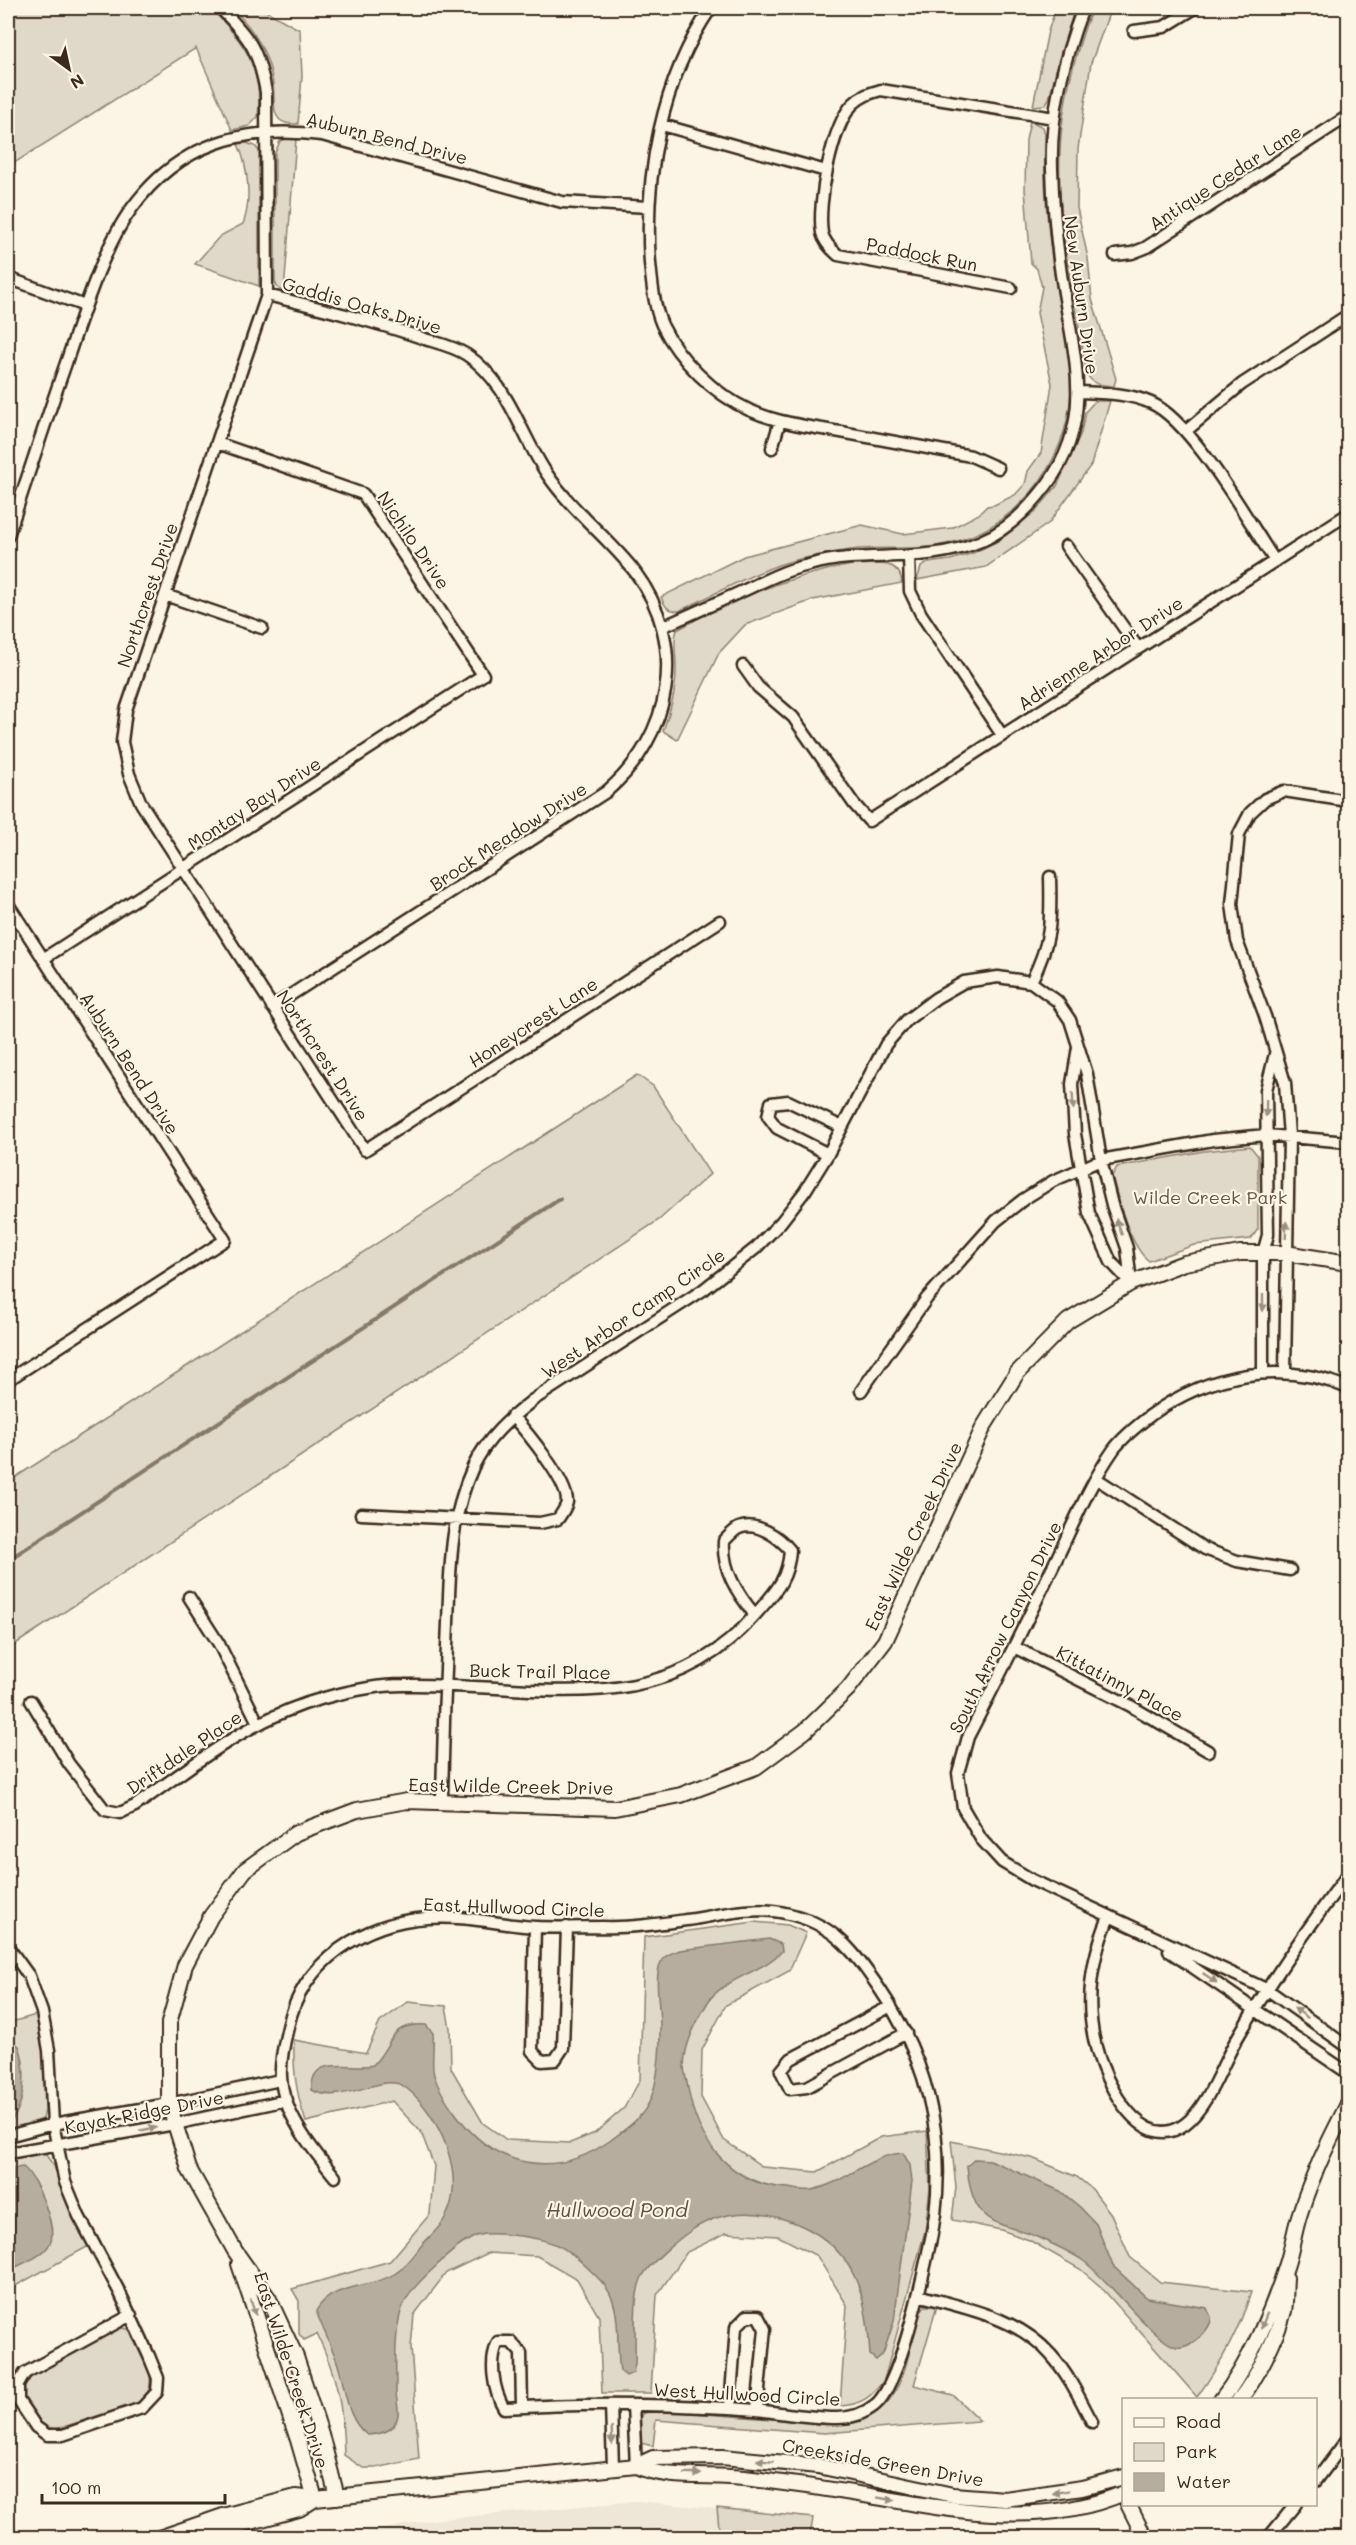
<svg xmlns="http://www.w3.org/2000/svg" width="1356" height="2545" font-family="Mali,sans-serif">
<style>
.built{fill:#eee6d6}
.green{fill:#e0d8c8;stroke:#8e8173;stroke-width:1.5}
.water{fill:#b7ad9e;stroke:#85796b;stroke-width:1.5}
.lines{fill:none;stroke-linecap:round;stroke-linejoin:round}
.stream{stroke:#85796b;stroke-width:4}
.street-casing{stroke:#3b2a1e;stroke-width:15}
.secondary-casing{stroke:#3b2a1e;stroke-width:18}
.street{stroke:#fcf5e5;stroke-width:10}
.secondary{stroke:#fcf5e5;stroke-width:14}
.oneway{fill:#9c9082}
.labels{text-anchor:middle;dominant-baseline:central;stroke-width:4.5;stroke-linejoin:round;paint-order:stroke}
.street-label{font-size:18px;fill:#3b2a1e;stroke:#fcf5e5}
.park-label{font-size:18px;fill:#645648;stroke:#fcf5e5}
.water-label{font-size:20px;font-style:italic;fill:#605144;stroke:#fcf5e5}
</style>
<rect width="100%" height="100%" fill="#fcf5e5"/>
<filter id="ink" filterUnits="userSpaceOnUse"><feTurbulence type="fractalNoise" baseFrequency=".0167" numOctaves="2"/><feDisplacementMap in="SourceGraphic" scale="12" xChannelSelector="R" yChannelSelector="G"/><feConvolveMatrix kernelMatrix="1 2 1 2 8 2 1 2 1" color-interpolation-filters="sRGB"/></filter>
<g filter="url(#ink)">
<path class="built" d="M 637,2501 L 813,2518 L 810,2538 L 335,2538 L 432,2520 Z"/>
<path class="green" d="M 8,8 L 210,8 C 243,40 264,68 258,117 L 249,126 L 232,130 L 196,48 L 8,167 Z
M 232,8 L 261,8 L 300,30 L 302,76 L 298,124 C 290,124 281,124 277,116 C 272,108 275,94 273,84 C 269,54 254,29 232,8 Z
M 1056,8 L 1075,8 L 1058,62 L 1049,99 L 1045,105 L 1033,106 L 1048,31 Z
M 1092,8 L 1111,8 L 1091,63 L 1078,149 L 1077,208 L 1088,258 L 1092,299 L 1116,379 L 1114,386 C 1102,385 1093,386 1087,374 C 1075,301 1056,225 1060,151 C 1062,102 1075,53 1092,8 Z
M 1030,121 L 1043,127 L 1045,134 C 1043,188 1048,239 1057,292 C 1062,324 1073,359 1071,391 C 1067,468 1013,533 936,546 C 910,550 884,547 859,549 C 839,551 819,555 800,559 C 764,566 714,595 679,611 C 668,611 665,607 661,597 L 744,556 L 862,525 L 903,534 L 952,528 L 979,514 L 987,506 L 994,505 L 1015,495 L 1025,484 L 1028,471 L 1041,453 L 1052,384 L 1037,313 L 1042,287 L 1037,269 L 1031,263 L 1025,190 L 1026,140 Z
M 287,139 L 296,139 L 284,292 L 277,287 L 275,281 L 275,153 L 280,141 Z
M 246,143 L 255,146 L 259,151 L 259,286 L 195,264 L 220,236 L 243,224 C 252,201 248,166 238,144 Z
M 1095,401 L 1110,401 L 1091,465 L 1049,523 L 986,567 L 917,580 L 921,567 L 928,563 L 950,560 L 973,553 L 998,541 L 1036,511 L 1057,486 L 1081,433 L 1085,412 Z
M 852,565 C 872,565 900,557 902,583 L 813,600 L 745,625 L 719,653 L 677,740 L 663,731 C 670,711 676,692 676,671 C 677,658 672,642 677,630 C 732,599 790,575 852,565 Z
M 637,1075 L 653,1086 L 710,1174 L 659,1220 L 8,1649 L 8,1482 Z
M 1250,1146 L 1258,1156 L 1258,1229 L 1251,1239 L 1194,1245 L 1149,1261 C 1130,1247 1118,1199 1112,1176 L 1117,1167 L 1204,1151 Z
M 754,1922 L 788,1925 L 806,1933 L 789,1971 L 726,2005 L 702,2050 L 701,2097 L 724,2140 L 763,2167 L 817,2172 L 881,2137 L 927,2131 L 930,2188 L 925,2231 L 884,2380 C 872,2396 862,2405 840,2406 L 847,2305 L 817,2256 L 778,2236 L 726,2233 L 687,2252 L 657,2295 L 651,2393 L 602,2393 L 599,2317 L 577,2279 L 537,2256 L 488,2253 L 446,2273 L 414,2315 L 411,2347 L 419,2459 L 376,2468 L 363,2468 L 344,2455 C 343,2407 338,2378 317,2334 L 304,2340 L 299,2334 L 299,2301 L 292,2289 L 390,2261 L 430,2214 L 434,2166 L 421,2132 L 392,2101 L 306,2122 C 296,2093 293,2071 294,2040 L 366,2053 L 380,2022 L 408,2002 L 446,2006 L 450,2028 L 451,2068 L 483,2123 L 507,2140 L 570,2143 L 595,2133 L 624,2108 L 640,2080 L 644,1937 Z
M 36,2015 L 43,2052 L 45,2110 L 43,2119 L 35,2123 L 8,2130 L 8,2023 Z
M 951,2141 L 1032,2158 L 1077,2177 L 1092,2189 L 1111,2214 L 1130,2257 L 1160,2282 L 1251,2292 C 1239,2331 1221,2364 1197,2397 L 1101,2287 L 1080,2269 L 1029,2240 L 1001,2230 L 952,2220 L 956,2187 Z
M 39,2154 L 46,2155 L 54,2166 L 64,2194 L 89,2246 L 8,2290 L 8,2159 Z
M 925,2306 L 937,2306 L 914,2385 L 953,2395 L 980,2421 L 824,2433 L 656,2420 L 653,2446 L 640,2443 L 639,2422 L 642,2414 L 653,2410 L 839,2424 C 904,2419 905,2364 919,2313 Z
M 124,2328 L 130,2330 L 135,2336 C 143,2357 162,2385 140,2402 L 57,2429 C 40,2429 29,2410 24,2396 L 24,2388 L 32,2376 L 117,2329 Z
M 717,2508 L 813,2518 L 810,2537 L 720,2537 Z"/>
<path class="water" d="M 769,1939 L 781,1944 L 782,1951 C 763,1972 721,1980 708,2002 C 697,2020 684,2044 684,2066 C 684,2073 687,2081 688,2088 C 697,2142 731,2185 788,2188 C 795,2189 804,2191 811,2190 C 845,2184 868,2155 903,2153 L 910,2165 L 912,2181 L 894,2321 L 883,2354 L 876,2360 L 870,2355 C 868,2322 865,2287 844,2259 C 817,2223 759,2204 716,2218 C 698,2224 684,2235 670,2247 C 661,2255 647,2267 642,2277 C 632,2297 636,2342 635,2364 L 633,2373 L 626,2376 L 620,2371 C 615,2341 624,2303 600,2280 C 568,2247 556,2239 510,2235 C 499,2234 484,2232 474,2237 C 460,2244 445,2257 434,2268 C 420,2281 405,2295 400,2315 C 394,2339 396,2367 396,2392 C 396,2399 399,2408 398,2415 C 395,2432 381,2434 367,2435 C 344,2417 346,2384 336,2359 C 330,2343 322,2327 316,2311 C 330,2283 372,2289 396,2273 C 406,2267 414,2255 421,2246 C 429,2237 440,2228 445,2218 C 468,2178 440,2114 405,2087 C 383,2071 342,2107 312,2090 C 310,2053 352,2070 373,2065 C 394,2043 388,2023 426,2025 L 433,2033 C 434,2045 432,2058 433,2070 C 435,2085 447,2102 456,2114 C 495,2168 555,2180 611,2140 C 627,2128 644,2117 651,2098 C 659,2077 660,2052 660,2030 C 661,2012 653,1977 661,1962 C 664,1955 672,1953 680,1950 Z
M 8,2038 L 19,2046 C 27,2068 26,2107 8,2125 Z
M 975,2159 L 990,2160 L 1060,2191 L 1080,2207 L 1096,2224 L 1113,2266 L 1147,2298 L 1207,2308 C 1207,2309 1211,2316 1211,2317 C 1213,2329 1189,2350 1177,2347 C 1153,2341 1108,2278 1082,2260 C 1069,2251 1052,2244 1037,2237 C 1020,2229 996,2227 983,2213 C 972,2203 968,2180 967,2166 Z
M 23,2167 C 36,2176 58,2229 50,2243 C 44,2257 20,2264 8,2271 L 8,2169 Z"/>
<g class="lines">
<path class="stream" d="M 8,1560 L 560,1199"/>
<g class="street-casing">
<path id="street" d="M 220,8 C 250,38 258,49 266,92 L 267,295 L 126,710 L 122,742 L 129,774 L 141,803 L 365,1150 L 720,921
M 711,8 C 661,81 644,176 650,263 C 652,283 654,307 662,325 C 679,360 714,394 749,410 C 778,423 810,427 841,432 C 885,440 928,448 971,456 L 998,468
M 1134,31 L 1164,27 L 1195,8
M 662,125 L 826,171
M 1115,255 L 1132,253 L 1145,248 L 1348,116
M 8,278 L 85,306
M 1011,288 L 838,255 C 831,249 824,242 822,233 C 817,204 832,125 853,104 C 861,96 870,93 881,90 L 1054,118
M 267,295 C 320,308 373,321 425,339 C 438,343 455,347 467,355 C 509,383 520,434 547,474 C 572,511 608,537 635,572 C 689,644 672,736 606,792 L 272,1007
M 1079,392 C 1103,393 1128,393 1151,403 C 1192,421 1248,521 1275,561
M 1186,431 L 1242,384 L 1348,315
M 772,448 L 780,421
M 8,536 C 27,478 46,420 66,363 C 82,316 103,247 132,208 C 179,143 245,125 322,135 L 562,202 L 648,207
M 1066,546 L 1138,648
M 909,556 L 910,591 L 921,614 L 1002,735
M 165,595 L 262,628
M 662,627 C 690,615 718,602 745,590 C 764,581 785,570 805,566 C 819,562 835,559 850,558 C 894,555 940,559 981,541 C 1003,532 1023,514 1038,496 C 1100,424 1073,357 1061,274 C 1056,239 1053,204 1052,169 C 1050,114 1064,58 1083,8
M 743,666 L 758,687 L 793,717 L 854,804 L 869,821 L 1348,514
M 8,904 L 225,1240 L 8,1380
M 43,959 L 483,675 L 363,494 L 217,443
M 1031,982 C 1052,940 1051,922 1050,877
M 1078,1047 L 1072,1084 L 1075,1134 L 1089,1213 L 1111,1262 L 1131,1283
M 828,1154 L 777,1128 L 768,1116 L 771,1103 L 788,1101 L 842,1127
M 1263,1372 L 1263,1253 L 1268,1235 L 1266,1090 L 1275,1054
M 1285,1372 L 1289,1136 L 1285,1083 L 1265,1016 L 1237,941 L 1232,904 L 1239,834 L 1250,813 L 1265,799 L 1284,791 L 1348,801
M 1348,1388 C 1281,1360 1209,1373 1151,1415 C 1138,1425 1124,1436 1114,1449 C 1090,1483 1073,1525 1055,1562 C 1027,1621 998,1679 968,1737 L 958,1773 L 963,1808 L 981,1839 L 1002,1862 L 1032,1880 L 1268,1990 L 1348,2047
M 861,1391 L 927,1298 L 996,1221 L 1024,1199 L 1053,1181 L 1101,1160 L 1213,1140 L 1266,1135 L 1348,1142
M 1097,1479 L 1205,1549 L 1237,1561 L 1290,1570
M 361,1514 L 540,1523 L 558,1519 C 561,1514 566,1508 567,1502 C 568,1482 527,1432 512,1416
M 189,1597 L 219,1644 L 258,1723
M 1014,1647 L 1129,1705 L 1208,1751
M 31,1701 L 69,1764 L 105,1810 L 120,1813 L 135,1806 C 195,1764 252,1717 324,1698 C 349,1691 378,1685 404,1685 C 529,1682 661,1725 755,1615 C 774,1593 788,1581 790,1550 C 779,1537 757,1521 739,1528 C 734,1530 728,1537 724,1541 C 722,1570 737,1593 755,1615
M 442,1800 C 443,1741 445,1682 448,1623 C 450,1569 450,1517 473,1467 C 486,1439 510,1418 533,1400 L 703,1290 L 756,1248 L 781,1222 L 805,1191 L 828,1154 L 886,1044 L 907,1020 L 936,998 L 964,982 L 998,977 L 1031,982 L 1057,1001 L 1070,1020 L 1087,1074 L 1101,1160 L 1112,1205 L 1127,1248 L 1131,1283
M 1109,1917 C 1088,1966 1083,2016 1102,2066 C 1113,2096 1147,2153 1185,2124 C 1209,2106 1223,2061 1239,2035 C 1272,1979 1309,1926 1348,1874
M 535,1927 L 532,2051 L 542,2061 L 555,2060 L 563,2048 L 567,1927
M 8,1947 L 29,1976 L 42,2012 L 49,2050 L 53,2124 L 65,2182 L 79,2216 L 120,2293 L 149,2356 L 158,2378 L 157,2392 L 142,2408 L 63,2435 L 47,2435 L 36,2427 L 18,2400 L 18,2385 L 25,2373 L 131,2315
M 1169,1951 L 1348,2073
M 891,2006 L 791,2059 L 781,2071 L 790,2089 L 807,2087 L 906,2033
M 8,2136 L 53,2124 L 169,2104 L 280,2080
M 8,2153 L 175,2124 L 287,2100
M 335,2177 C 313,2150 282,2113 281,2076 C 280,2060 284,2043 288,2027 C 302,1961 364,1922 428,1918 C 465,1915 500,1925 536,1927 C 558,1928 581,1927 603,1927 C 633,1928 664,1923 694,1919 C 723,1914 756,1906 785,1913 C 833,1923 852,1949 879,1988 C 935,2071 951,2160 927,2257 C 920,2289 898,2387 875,2405 C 864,2414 851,2418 837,2418 C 801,2418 765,2409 729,2408 C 655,2404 579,2403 504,2408 C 493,2390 489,2361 498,2342 L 511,2342 L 521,2353 L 522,2407
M 918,2295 C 964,2308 1018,2317 1051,2355 C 1069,2375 1080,2399 1092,2422
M 611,2405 L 613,2467
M 633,2405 L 636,2466
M 730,2408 L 736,2327 L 747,2316 L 758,2316 L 765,2329 L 757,2410
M 1316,2481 L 1348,2438
M 1268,2538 L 1296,2504"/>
</g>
<g class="secondary-casing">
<path id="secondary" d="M 239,2264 L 298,2440 L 315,2499
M 1221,2400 C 1248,2366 1273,2309 1286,2267 C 1292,2250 1294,2231 1300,2213 C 1312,2175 1330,2139 1348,2104
M 1239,2400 C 1256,2380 1277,2337 1284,2311 C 1286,2301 1285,2289 1286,2278
M 636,2466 C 666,2480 711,2474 744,2478 C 787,2483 829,2489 871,2496 C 956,2511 1042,2528 1124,2493
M 337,2497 L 321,2434 L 296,2357 L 269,2299 L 235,2251 L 189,2169 L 169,2104 L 169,2023 L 185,1965 L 211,1916 L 245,1870 L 296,1833 L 357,1810 L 407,1801 L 615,1808 L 681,1795 L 756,1767 L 805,1731 L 848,1689 L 885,1641 L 984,1426 L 1017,1373 L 1068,1321 L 1131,1283 L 1184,1263 L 1240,1253 L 1285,1253 L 1348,1263
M 1128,2504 L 1145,2538
M 159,2538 L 223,2516 L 296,2497 L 315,2499 L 636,2466 L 653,2458 L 722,2457 L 818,2466 L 953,2495 L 1005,2499 L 1082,2488 L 1124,2477
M 191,2538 L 299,2509 L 315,2499"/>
</g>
<use href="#street" class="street"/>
<use href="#secondary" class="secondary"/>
</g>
<defs><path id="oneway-solid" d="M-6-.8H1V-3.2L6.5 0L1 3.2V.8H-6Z" transform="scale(1.5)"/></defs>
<g class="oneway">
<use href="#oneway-solid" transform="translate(1073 1101) rotate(87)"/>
<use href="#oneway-solid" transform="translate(1266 1108) rotate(91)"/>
<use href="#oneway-solid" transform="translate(1119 1227) rotate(-110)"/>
<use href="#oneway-solid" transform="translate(1286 1230) rotate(-88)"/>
<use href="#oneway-solid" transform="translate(1263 1303) rotate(90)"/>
<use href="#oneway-solid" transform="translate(1210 1978) rotate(34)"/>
<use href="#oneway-solid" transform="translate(1301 2013) rotate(-145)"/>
<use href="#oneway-solid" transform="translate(148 2129) rotate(-11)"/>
<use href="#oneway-solid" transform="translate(253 2307) rotate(71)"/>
<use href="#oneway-solid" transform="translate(1264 2321) rotate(112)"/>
<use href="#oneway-solid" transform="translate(612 2436) rotate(88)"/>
<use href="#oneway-solid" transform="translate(765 2461) rotate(-174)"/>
<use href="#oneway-solid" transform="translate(693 2474) rotate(1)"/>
<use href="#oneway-solid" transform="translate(1061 2492) rotate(170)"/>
<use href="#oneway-solid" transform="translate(886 2499) rotate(10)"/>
</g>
</g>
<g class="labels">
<g class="street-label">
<text transform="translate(387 138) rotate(14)">Auburn Bend Drive</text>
<text transform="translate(1225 177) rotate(-33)">Antique Cedar Lane</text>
<text transform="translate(922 254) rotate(11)">Paddock Run</text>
<text transform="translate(1082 295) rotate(82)">New Auburn Drive</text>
<text transform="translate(362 305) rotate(16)">Gaddis Oaks Drive</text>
<text transform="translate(414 540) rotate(56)">Nichilo Drive</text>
<text transform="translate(147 595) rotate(-71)">Northcrest Drive</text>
<text transform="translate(1100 653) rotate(-33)">Adrienne Arbor Drive</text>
<text transform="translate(254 803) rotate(-33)">Montay Bay Drive</text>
<text transform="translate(508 836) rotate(-33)">Brock Meadow Drive</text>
<text transform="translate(533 1022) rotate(-33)">Honeycrest Lane</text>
<text transform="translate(323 1055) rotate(57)">Northcrest Drive</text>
<text transform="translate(130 1063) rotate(57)">Auburn Bend Drive</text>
<text transform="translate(633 1313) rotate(-34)">West Arbor Camp Circle</text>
<text transform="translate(913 1536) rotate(-65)">East Wilde Creek Drive</text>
<text transform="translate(1005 1627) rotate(-64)">South Arrow Canyon Drive</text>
<text transform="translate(540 1671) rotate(1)">Buck Trail Place</text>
<text transform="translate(1120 1683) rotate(28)">Kittatinny Place</text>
<text transform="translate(184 1752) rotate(-34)">Driftdale Place</text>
<text transform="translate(511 1786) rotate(1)">East Wilde Creek Drive</text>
<text transform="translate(514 1907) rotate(2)">East Hullwood Circle</text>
<text transform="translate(144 2112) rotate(-11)">Kayak Ridge Drive</text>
<text transform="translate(292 2370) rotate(72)">East Wilde Creek Drive</text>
<text transform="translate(747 2394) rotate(3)">West Hullwood Circle</text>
<text transform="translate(883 2462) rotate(10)">Creekside Green Drive</text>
</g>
<g class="park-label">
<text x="1210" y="1197">Wilde Creek Park</text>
</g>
<g class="water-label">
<text x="617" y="2209">Hullwood Pond</text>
</g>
</g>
<rect width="1356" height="2545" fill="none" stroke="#fcf5e5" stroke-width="30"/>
<rect x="15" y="15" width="1326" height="2515" fill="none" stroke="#3b2a1e" stroke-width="2" filter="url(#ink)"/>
<rect x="1122" y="2398" width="195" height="108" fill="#fcf5e5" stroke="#afa495" stroke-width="1.5"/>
<rect x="1134" y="2418" width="30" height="9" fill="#fcf5e5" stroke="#afa495" stroke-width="1.5"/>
<text x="1176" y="2428" font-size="18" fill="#3b2a1e">Road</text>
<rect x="1134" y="2443" width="30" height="18" fill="#e0d8c8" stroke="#afa495" stroke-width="1.5"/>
<text x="1176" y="2458" font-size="18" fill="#3b2a1e">Park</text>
<rect x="1134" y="2473" width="30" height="18" fill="#b7ad9e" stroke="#afa495" stroke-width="1.5"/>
<text x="1176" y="2488" font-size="18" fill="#3b2a1e">Water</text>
<g transform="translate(69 69) rotate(147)" stroke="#fcf5e5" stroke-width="4.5" paint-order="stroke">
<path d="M0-4.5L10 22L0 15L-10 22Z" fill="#3b2a1e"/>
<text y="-9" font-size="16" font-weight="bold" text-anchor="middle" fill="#3b2a1e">N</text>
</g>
<path d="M42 2494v9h183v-9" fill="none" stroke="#3b2a1e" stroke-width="3"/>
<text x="51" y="2494" font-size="18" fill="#3b2a1e" stroke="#fcf5e5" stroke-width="4.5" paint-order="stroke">100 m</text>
</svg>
